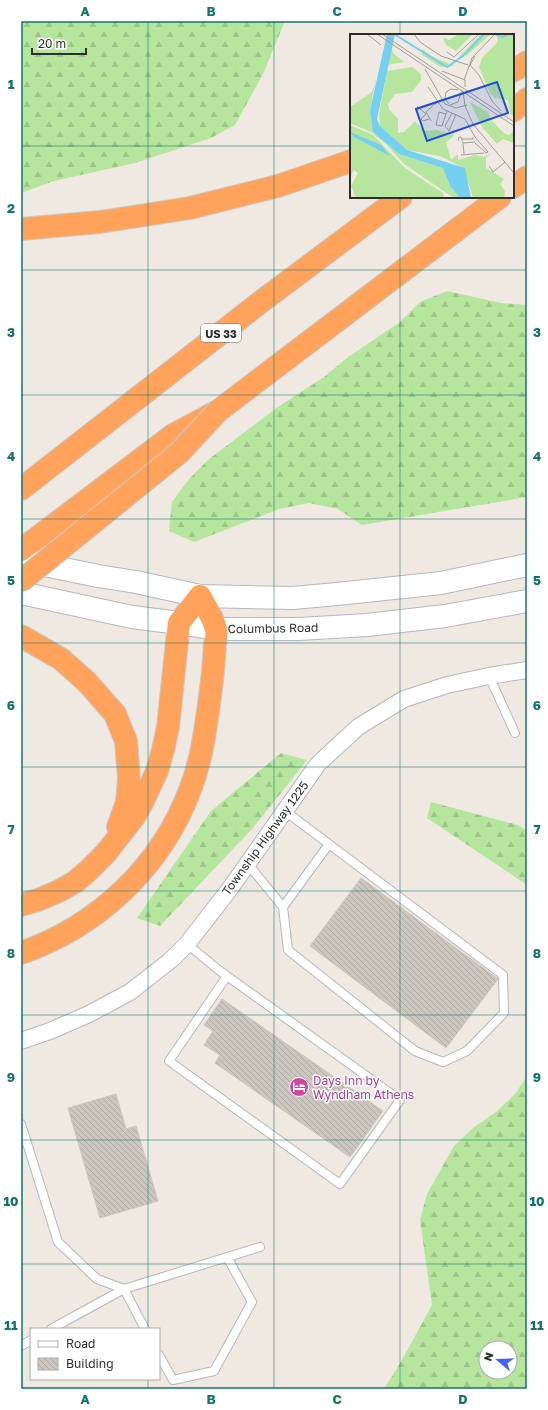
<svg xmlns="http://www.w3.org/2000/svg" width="548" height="1410" font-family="'Golos Text',sans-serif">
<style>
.forest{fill:url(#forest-firs);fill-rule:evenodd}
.building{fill:url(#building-back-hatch);stroke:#cbc5ba}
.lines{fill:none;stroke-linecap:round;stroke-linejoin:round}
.lane-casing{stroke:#b4b7c1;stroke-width:10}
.street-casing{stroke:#b4b7c1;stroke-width:18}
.secondary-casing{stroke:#b4b7c1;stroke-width:24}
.highway-casing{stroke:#c9c9c9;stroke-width:24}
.lane{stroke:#fff;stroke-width:8}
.street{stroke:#fff;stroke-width:16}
.secondary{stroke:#fff;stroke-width:22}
.highway{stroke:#ffa35c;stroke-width:22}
.highway-bridge-casing{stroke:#c9c9c9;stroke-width:24;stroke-linecap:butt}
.highway-bridge{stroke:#ffa35c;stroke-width:22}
.grid{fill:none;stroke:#0f766e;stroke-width:1;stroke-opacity:0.55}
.labels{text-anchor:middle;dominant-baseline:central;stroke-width:3;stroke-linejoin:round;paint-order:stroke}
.shield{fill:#fff;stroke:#6d6d6d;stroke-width:1}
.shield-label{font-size:11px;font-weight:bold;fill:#2e2e2e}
.street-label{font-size:12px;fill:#2e2e2e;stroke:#fff}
.hotel-label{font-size:12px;fill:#b23c85;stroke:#fff;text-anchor:start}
.inset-river{fill:none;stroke:#75cff0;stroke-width:2}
.inset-road{fill:none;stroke:#a29e99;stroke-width:1}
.view{fill:#1d4ed8;fill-opacity:0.15;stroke:#1d4ed8;stroke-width:2}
.inset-edge{fill:none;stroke:#2e2e2e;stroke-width:2}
.neatline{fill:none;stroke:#0f766e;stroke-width:1.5}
.grid-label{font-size:13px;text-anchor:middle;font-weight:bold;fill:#0f766e}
</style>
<defs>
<pattern id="forest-firs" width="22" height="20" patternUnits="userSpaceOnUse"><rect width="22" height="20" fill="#b6e59e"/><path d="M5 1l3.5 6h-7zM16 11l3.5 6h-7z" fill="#9dc588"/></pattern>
<pattern id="building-back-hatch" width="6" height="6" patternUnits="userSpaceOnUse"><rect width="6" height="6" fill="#cbc7bf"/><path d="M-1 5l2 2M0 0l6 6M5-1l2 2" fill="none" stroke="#afaba4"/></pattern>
</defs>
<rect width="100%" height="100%" fill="#efe9e1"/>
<path class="forest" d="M 21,21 L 285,21 L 263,74 L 235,125 L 211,138 L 135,163 L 54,181 L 21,193 Z
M 447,291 L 501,303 L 527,305 L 527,497 L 362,525 L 338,509 L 309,503 L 279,509 L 194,542 L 169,531 L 172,502 L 190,478 L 209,459 L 278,407 L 324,377 L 348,357 L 400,322 L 420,302 Z
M 281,753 L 307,760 L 253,828 L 160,926 L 137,918 L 211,811 Z
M 431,802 L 518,825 L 527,831 L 527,885 L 427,818 Z
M 527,1076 L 527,1389 L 384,1389 L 402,1360 L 432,1305 L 420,1220 L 427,1194 L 454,1146 L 473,1128 L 496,1112 L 515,1094 ZM 486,1348 L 510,1348 L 510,1372 L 486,1372 Z"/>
<path class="building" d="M 361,878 L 498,979 L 446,1048 L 310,946 Z
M 222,999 L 383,1111 L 350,1157 L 215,1063 L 220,1055 L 204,1045 L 213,1031 L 204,1025 Z
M 116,1094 L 126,1129 L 136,1126 L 158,1201 L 100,1218 L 68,1108 Z"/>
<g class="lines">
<g class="lane-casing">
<path id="lane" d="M 489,676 L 515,733
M 248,864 L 283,907 L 288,950 L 415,1051 L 443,1062 L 467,1051 L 504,1013 L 503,975 L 285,811
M 283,907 L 329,844
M 187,944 L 220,971 L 400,1100 L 340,1184 L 169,1061 L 227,976
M 21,1124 L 58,1242 L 97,1279 L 124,1289 L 260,1247
M 51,1329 L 124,1289 L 145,1329
M 21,1346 L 31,1340
M 159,1355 L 173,1380 L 214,1371 L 252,1302 L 227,1257"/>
</g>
<g class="street-casing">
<path id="street" d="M 21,1041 L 50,1031 L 89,1014 L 130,992 L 171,960 L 187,944 L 229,890 L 318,764 L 358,727 L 404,699 L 447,685 L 489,676 L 527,670"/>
</g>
<g class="secondary-casing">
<path id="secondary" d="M 21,558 L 40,564 L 98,576 L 136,582 L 200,596 L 293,598 L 337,594 L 441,583 L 527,565
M 21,593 L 132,617 L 179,623 L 216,629 L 299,629 L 367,625 L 445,616 L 527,601"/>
</g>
<g class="highway-casing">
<path id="highway" d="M 513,71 L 527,62
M 513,111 L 527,99
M 513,187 L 527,177
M 21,229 L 100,222 L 190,208 L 278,186 L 351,161
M 21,489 L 262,301 L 401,197
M 21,550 L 173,435 L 218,411 L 500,197
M 21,636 L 61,659 L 87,682 L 115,714 L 126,741 L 129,779 L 127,802 L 118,827
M 21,905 L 38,900 L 59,891 L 75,882 L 88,871 L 106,853 L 134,817 L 142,803 L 157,771 L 163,750 L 168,727 L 179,623 L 200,596 C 205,605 213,618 216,629 C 217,633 216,639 215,644 C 214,664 212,684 209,704 C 205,733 201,762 190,790 C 161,867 98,926 21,953"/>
</g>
<use href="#lane" class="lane"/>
<use href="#street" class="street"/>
<use href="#secondary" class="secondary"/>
<use href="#highway" class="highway"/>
<g class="highway-bridge-casing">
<path id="highway-bridge" d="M 21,581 L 179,453 L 218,411"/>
</g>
<use href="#highway-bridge" class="highway-bridge"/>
</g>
<path class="grid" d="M 148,21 L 148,1329M 274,21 L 274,1389M 400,21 L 400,35M 21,146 L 351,146M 513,146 L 527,146M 400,197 L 400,1389M 21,270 L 527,270M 21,395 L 527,395M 21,519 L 527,519M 21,643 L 527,643M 21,767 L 527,767M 21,891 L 527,891M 21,1015 L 527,1015M 21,1140 L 527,1140M 21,1264 L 527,1264M 148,1379 L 148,1389"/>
<defs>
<g id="hotel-disc" transform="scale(1)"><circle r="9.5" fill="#d1479c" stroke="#fff"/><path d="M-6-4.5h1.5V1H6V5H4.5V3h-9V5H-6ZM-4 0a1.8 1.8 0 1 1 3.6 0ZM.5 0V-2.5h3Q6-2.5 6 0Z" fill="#fff"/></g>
</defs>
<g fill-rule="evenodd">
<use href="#hotel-disc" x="299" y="1087"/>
</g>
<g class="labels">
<rect class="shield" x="201" y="324" width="40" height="18" rx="3"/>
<g class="shield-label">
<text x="221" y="333">US 33</text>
</g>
<g class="street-label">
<text transform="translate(273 628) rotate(-1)">Columbus Road</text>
<text transform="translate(265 838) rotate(-54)">Township Highway 1225</text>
</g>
<g class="hotel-label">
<text x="313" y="1080">Days Inn by<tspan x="313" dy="14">Wyndham Athens</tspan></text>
</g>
</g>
<g transform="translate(350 34)">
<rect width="164" height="164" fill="#efe9e1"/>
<path d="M 109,0 L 123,0 L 106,17 L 96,11 L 93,4 L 99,6 ZM 131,0 L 141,0 L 117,21 L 107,25 ZM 164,0 L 164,83 L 160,79 L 158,66 L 145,64 L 140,59 L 129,33 L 132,24 L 146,10 L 148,6 L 146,1 ZM 40,13 L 44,20 L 54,28 L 37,31 ZM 72,15 L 83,23 L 105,32 L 91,33 L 72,21 ZM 62,33 L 71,40 L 71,46 L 62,58 L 45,60 L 38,70 L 39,75 L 48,85 L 48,99 L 54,98 L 65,87 L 75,97 L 87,96 L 98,100 L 104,98 L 103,103 L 96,108 L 101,126 L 108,120 L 108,126 L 125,121 L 135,123 L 141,119 L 136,124 L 136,134 L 154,145 L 150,150 L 155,157 L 154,164 L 123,164 L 114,134 L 90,122 L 57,116 L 30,92 L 29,80 L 37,37 ZM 26,45 L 20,75 L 23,98 L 49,120 L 93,134 L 100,152 L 110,164 L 104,164 L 54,130 L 37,111 L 21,98 L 0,89 L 0,73 L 22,58 ZM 120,68 L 138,78 L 141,86 L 154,99 L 159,101 L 164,96 L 164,109 L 153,105 L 147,110 L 132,93 ZM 0,91 L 23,101 L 55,134 L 93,159 L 94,164 L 6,164 L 1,152 L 8,139 L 4,136 L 0,143 Z" fill="#b6e59e"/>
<path d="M 37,0 L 45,0 L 27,85 L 30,92 L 57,116 L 115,134 L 121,164 L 110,164 L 100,152 L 93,134 L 49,120 L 23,98 L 20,76 ZM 0,98 L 31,111 L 40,122 L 4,103 Z" fill="#75cff0"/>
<path class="inset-river" d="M 44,0 L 97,33 L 113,22 L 134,0M 145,0 L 152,3 L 159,0"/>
<path class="inset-road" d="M 17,0 L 31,11M 27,0 L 164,92M 32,0 L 164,88M 64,0 L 70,8 L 91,22 L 118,31M 97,18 L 104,23 L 129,0M 120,31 L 129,41 L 142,67 L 151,77M 119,33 L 125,22M 75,35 L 95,70 L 106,74 L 117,71M 92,37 L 115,46 L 115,53M 114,46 L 122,24 L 145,0M 78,53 L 93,75 L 115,85 L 125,103 L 138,118 L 136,119 L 125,109M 113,57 L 115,72 L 123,90 L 164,139M 99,70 L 95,65 L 96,58 L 101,55 L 108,56M 100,71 L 108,68 L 112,56M 67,72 L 76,80 L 71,85 L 73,87 L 79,85M 102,79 L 95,92 L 99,97 L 106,80M 96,80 L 89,78 L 86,91 L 92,92 L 97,77M 81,87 L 76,78 L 87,68M 112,105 L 123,105 L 123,103M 108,107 L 109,103 L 111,103 L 113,109M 114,120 L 113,109 L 125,108M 111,121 L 134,119M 139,132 L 143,138 L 155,128"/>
<path class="view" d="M 147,48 L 158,79 L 77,107 L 66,75 Z"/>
<rect width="164" height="164" class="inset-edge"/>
</g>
<rect width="548" height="1410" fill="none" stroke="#ffffff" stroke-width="44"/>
<rect x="30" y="1328" width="130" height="52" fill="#ffffff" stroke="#ababab"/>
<rect x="38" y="1341" width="20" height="6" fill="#ffffff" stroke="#ababab"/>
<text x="66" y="1348" font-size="12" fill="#2e2e2e">Road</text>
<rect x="38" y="1358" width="20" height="12" fill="url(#building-back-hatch)" stroke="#ababab"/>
<text x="66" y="1368" font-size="12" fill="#2e2e2e">Building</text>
<g transform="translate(498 1360) rotate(289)"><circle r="19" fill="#ffffff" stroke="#ababab"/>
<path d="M0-3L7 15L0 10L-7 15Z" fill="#4264fb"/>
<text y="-6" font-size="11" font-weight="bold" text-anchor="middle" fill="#2e2e2e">N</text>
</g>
<path d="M32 48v6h54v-6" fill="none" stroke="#2e2e2e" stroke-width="2"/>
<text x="38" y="48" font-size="12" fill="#2e2e2e" stroke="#ffffff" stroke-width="3" paint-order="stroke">20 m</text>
<rect x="22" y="22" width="504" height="1366" class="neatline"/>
<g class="grid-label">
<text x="85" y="16">A</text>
<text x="211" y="16">B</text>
<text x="337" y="16">C</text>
<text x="463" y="16">D</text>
<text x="11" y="89">1</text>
<text x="537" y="89">1</text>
<text x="11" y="213">2</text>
<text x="537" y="213">2</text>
<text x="11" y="337">3</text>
<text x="537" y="337">3</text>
<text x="11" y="461">4</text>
<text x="537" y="461">4</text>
<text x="11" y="585">5</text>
<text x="537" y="585">5</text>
<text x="11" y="710">6</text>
<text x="537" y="710">6</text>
<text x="11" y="834">7</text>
<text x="537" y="834">7</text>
<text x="11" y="958">8</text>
<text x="537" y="958">8</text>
<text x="11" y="1082">9</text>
<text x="537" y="1082">9</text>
<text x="11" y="1206">10</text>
<text x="537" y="1206">10</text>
<text x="11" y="1330">11</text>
<text x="537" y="1330">11</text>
<text x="85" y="1404">A</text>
<text x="211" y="1404">B</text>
<text x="337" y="1404">C</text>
<text x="463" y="1404">D</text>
</g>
</svg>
